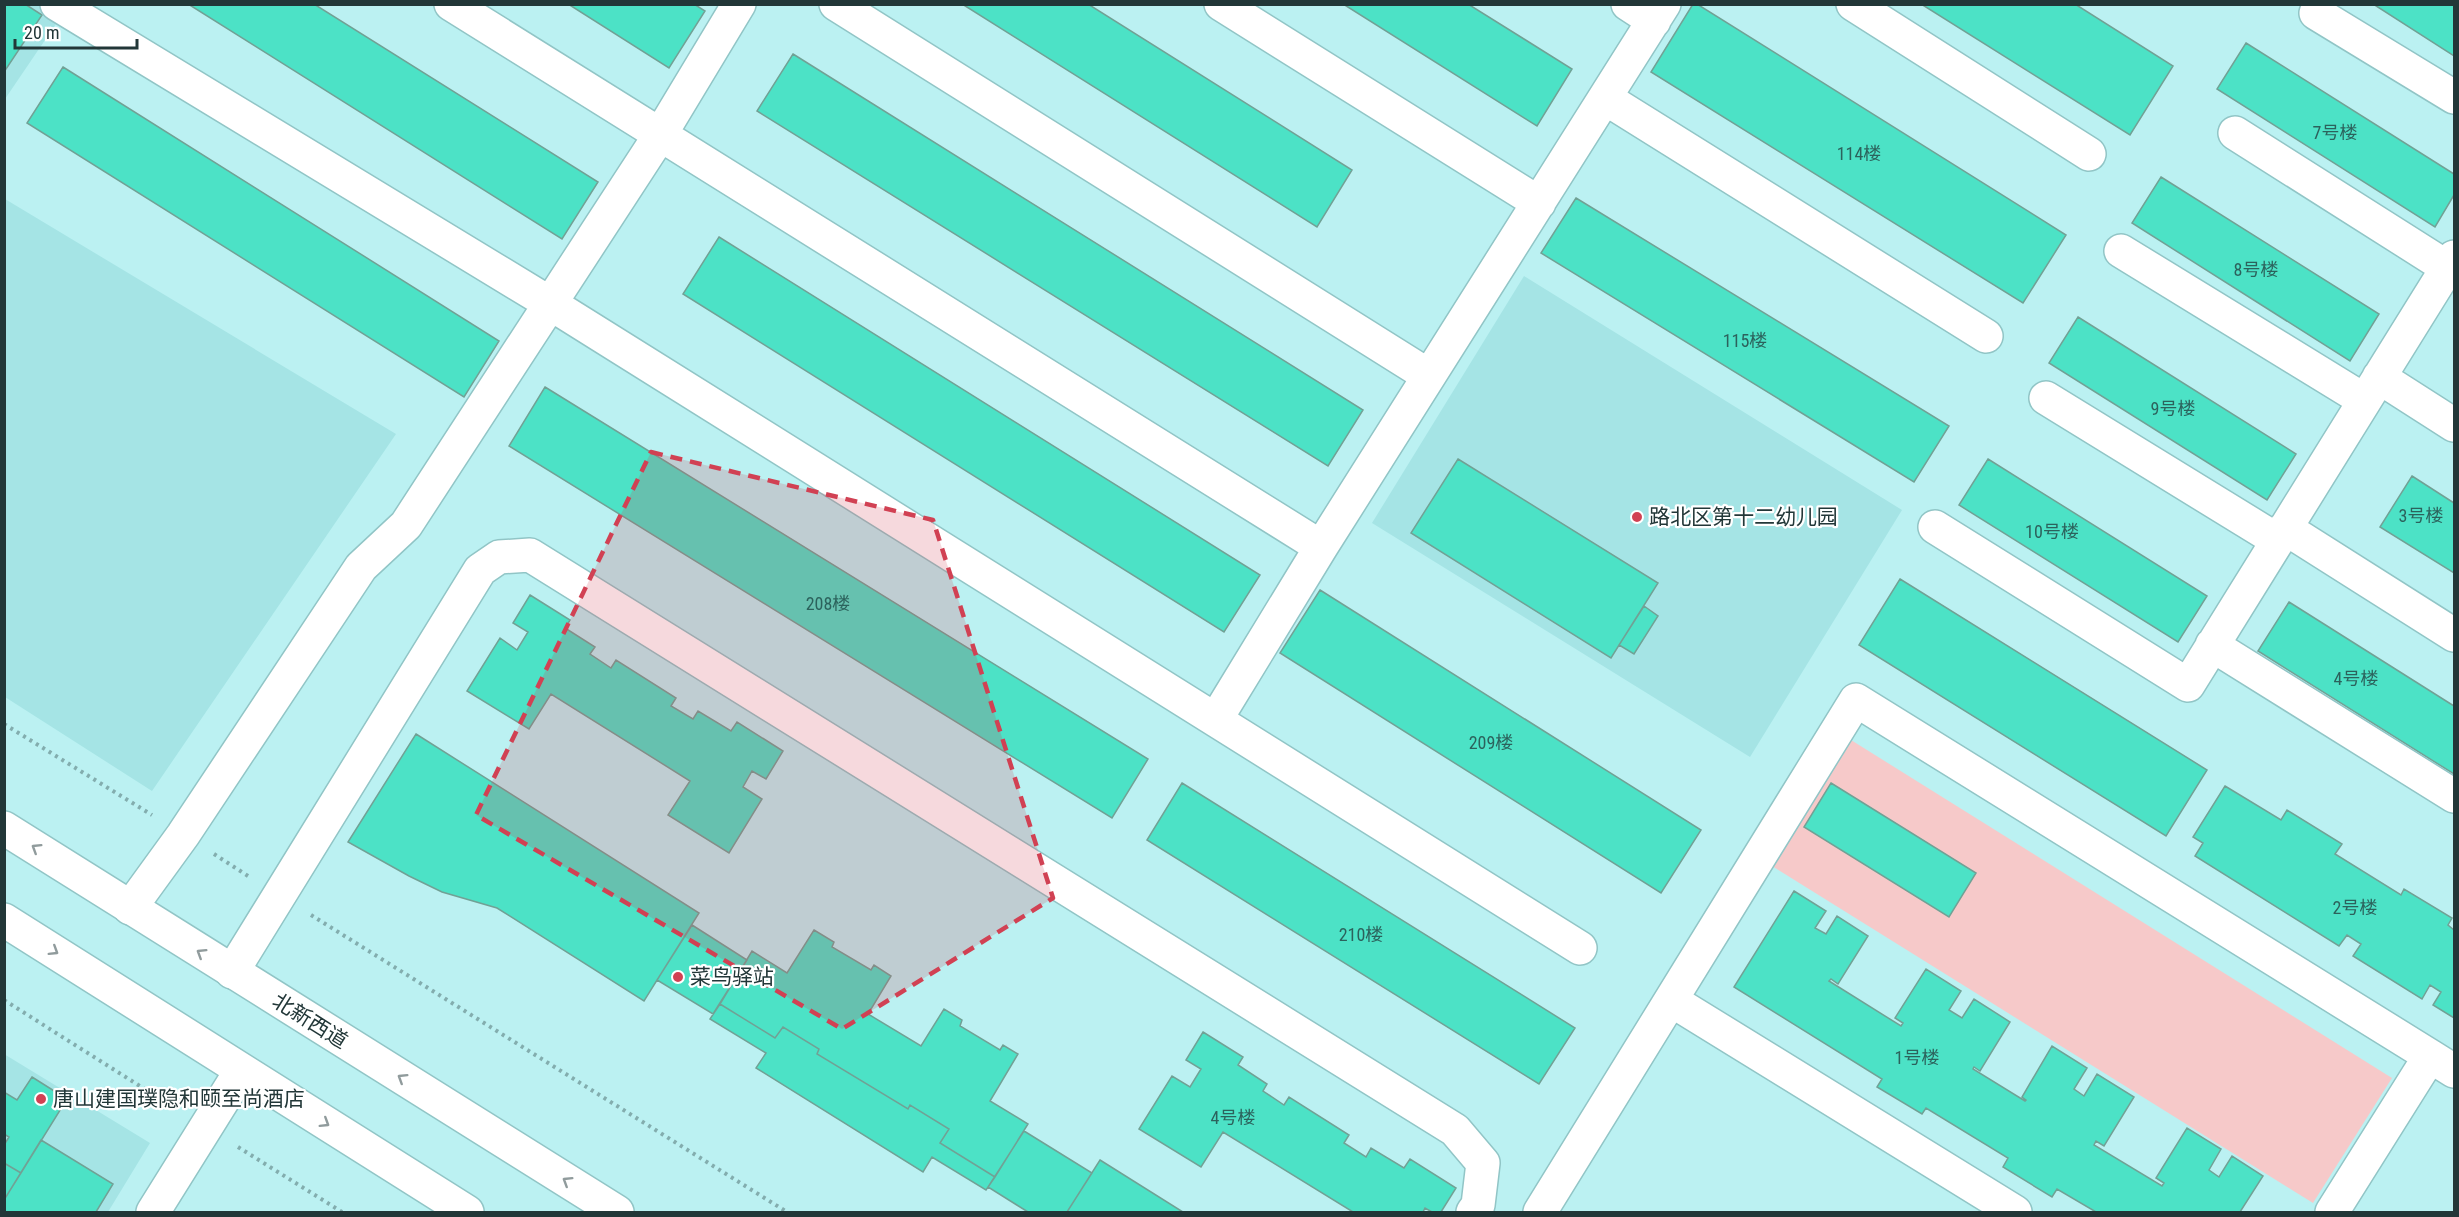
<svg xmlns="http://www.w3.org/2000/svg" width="2459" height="1217" font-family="'Roboto Condensed','Noto Sans SC',sans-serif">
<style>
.built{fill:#a5e4e5}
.green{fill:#f6c9c9}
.building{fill:#4ce2c6;stroke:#71a195;stroke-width:1.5}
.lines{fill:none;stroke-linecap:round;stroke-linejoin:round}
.minor-casing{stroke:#91c5c6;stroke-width:36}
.major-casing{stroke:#91c5c6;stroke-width:36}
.path{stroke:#83adae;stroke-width:4;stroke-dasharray:3 4.5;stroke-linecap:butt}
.minor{stroke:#fff;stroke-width:33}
.major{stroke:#fff;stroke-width:33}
.oneway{stroke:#909b9c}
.marked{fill:#d14153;fill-opacity:0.2;stroke:#d14153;stroke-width:4.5;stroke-dasharray:12 8;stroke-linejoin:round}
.poi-dot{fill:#d14153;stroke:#fff;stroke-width:2}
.labels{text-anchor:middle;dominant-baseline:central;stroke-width:4.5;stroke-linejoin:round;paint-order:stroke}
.number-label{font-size:18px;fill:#2c625c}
.poi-label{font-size:21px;fill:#223738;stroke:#fff;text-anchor:start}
.street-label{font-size:21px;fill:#223738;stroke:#fff}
</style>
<rect width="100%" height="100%" fill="#bbf1f2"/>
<path class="built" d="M 5,5 L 40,5 L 60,18 L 5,99 Z
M 5,199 L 396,434 L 152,791 L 5,697 Z
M 1524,276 L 1902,510 L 1750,757 L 1372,523 Z
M 4,1054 L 150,1143 L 108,1212 L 5,1212 Z"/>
<path class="green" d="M 1851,740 L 2392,1078 L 2313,1203 L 1772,866 Z"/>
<path class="building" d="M 4,4 L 25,4 L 42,15 L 4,72 Z
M 188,4 L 314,4 L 598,182 L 562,239 Z
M 568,4 L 694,4 L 705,11 L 669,68 Z
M 962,4 L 1088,4 L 1352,170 L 1317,227 Z
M 1343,4 L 1468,4 L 1572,69 L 1537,126 Z
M 1693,4 L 1697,4 L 2066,235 L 2023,303 L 1651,72 Z
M 1921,4 L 2075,4 L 2173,66 L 2130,135 Z
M 2373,4 L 2454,4 L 2454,56 Z
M 2246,43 L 2454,174 L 2454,195 L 2435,227 L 2217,89 Z
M 793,54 L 1363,410 L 1328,466 L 757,111 Z
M 63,67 L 499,341 L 464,397 L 27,123 Z
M 2161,177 L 2379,314 L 2350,361 L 2132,223 Z
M 1576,198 L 1949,426 L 1914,482 L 1541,253 Z
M 719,237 L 1260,575 L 1224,632 L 683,294 Z
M 2078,317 L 2296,454 L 2267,500 L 2049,363 Z
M 545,387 L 1148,759 L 1112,818 L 509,446 Z
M 1458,459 L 1658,583 L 1611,658 L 1411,533 Z
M 1988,459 L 2207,596 L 2178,642 L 1959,505 Z
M 2412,476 L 2454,503 L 2454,573 L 2380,527 Z
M 1900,579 L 2207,770 L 2166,836 L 1859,645 Z
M 1320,590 L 1701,830 L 1661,893 L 1280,653 Z
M 530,595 L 570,620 L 565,628 L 595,647 L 590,654 L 611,668 L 616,660 L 676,698 L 671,706 L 693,719 L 698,711 L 731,731 L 737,722 L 783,751 L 766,779 L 752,771 L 743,787 L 762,799 L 729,853 L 668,815 L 690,781 L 551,694 L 529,729 L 467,691 L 500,638 L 517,650 L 528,632 L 513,623 Z
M 2289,602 L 2454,706 L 2454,774 L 2258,651 Z
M 1644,606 L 1658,616 L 1634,654 L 1619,645 Z
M 416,734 L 699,913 L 644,1001 L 497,908 L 442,892 L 409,876 L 348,842 Z
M 1182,783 L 1575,1028 L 1539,1084 L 1147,840 Z
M 1831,783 L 1976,873 L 1949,917 L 1804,827 Z
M 2225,786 L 2281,820 L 2287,810 L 2342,844 L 2335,854 L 2401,895 L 2404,889 L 2452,918 L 2448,925 L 2454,930 L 2454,1018 L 2433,1005 L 2441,992 L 2430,985 L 2422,999 L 2353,956 L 2361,944 L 2347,935 L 2339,946 L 2195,856 L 2203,843 L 2193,837 Z
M 1794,891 L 1826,911 L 1815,928 L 1826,934 L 1837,916 L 1868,936 L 1838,984 L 1831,979 L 1829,981 L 1901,1026 L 1903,1023 L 1895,1018 L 1926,969 L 1961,991 L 1949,1010 L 1962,1018 L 1974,999 L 2010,1022 L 1980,1071 L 1974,1067 L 1973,1069 L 2025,1101 L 2026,1100 L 2022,1097 L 2052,1046 L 2087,1068 L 2074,1089 L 2084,1096 L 2097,1074 L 2134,1097 L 2104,1146 L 2096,1141 L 2094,1145 L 2162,1186 L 2164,1183 L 2156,1178 L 2187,1128 L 2221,1149 L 2209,1170 L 2219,1177 L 2232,1156 L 2263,1176 L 2240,1212 L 2096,1212 L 2057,1189 L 2052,1197 L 2003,1167 L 2008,1158 L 1926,1108 L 1922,1114 L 1877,1087 L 1882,1079 L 1734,987 Z
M 692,925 L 747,960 L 713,1014 L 657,980 Z
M 814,930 L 834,942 L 832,947 L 871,970 L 874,965 L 891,976 L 868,1014 L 921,1046 L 944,1009 L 962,1020 L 960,1026 L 1000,1050 L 1003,1045 L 1018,1054 L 990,1101 L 1028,1124 L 995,1177 L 940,1143 L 949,1129 L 910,1105 L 908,1109 L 817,1054 L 819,1049 L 783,1027 L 775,1038 L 720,1004 L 752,951 L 787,973 Z
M 720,1004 L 775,1038 L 783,1027 L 819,1049 L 817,1054 L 908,1109 L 910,1105 L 949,1129 L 940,1143 L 995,1177 L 986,1190 L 932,1157 L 923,1172 L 756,1068 L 766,1053 L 710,1019 Z
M 1203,1032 L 1243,1057 L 1238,1065 L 1267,1084 L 1263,1091 L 1284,1105 L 1289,1097 L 1349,1135 L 1344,1143 L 1366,1157 L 1371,1148 L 1404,1168 L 1410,1159 L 1456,1188 L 1441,1212 L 1432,1212 L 1425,1208 L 1423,1212 L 1353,1212 L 1223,1132 L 1201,1167 L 1139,1129 L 1172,1076 L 1190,1087 L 1201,1069 L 1186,1060 Z
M 32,1077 L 67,1099 L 21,1173 L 4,1163 L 4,1145 L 9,1137 L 4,1134 L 4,1092 L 17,1100 Z
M 1024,1131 L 1092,1173 L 1067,1212 L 1028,1212 L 988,1187 Z
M 41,1140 L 113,1184 L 96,1212 L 4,1212 L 4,1200 Z
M 1100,1160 L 1183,1212 L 1067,1212 Z
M 4,1163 L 21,1173 L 4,1200 Z"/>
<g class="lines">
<g class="minor-casing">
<path id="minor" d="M 57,4 L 551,304 L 1580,948
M 451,4 L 1321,547
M 836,4 L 1429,376
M 1221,4 L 1539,203
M 1628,4 L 1654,21
M 1853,4 L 2089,154
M 2316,13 L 2454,97
M 1605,98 L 1986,336
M 2235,133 L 2448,268
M 2121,251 L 2364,400
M 2379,377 L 2454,425
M 2046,398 L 2277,540
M 1935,527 L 2188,685 L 2454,257
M 2285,528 L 2454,635
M 2212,645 L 2454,796
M 1216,719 L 1321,547 L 1664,4
M 130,908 L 183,835 L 361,567 L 406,525 L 660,135 L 739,4
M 232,972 L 480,570 L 499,557 L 530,555 L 1455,1130 L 1483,1163 L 1478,1205 L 1473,1212
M 1671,1000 L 2015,1212
M 2430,1056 L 2454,1071
M 153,1212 L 241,1071
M 1540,1212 L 1856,700 L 2430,1056 L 2332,1212"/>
</g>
<g class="major-casing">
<path id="major" d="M 4,828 L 617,1212
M 4,920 L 467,1212"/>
</g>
<path class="path" d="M 4,724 L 152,815
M 214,854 L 248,876
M 311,915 L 787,1212
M 4,1000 L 173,1107
M 238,1147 L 342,1212"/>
<use href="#minor" class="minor"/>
<use href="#major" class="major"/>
</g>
<defs><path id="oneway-chevron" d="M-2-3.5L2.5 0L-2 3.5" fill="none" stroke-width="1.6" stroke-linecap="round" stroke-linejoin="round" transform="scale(1.5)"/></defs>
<g class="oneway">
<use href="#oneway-chevron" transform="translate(36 848) rotate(-148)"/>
<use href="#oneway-chevron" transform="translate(54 951) rotate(32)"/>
<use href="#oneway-chevron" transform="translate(201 953) rotate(-148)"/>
<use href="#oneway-chevron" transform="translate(402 1078) rotate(-148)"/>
<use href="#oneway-chevron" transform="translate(325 1123) rotate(32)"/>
<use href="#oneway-chevron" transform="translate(567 1181) rotate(-148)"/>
</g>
<path class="marked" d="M 651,452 L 933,520 L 1053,898 L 842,1029 L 476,815 Z"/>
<g class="poi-dot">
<circle cx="1637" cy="517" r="6"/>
<circle cx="678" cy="977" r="6"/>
<circle cx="41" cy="1099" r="6"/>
</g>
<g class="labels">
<g class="number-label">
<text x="2335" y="132">7号楼</text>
<text x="1859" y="153">114楼</text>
<text x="2256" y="269">8号楼</text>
<text x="1745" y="340">115楼</text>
<text x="2173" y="408">9号楼</text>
<text x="2421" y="515">3号楼</text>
<text x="2052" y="531">10号楼</text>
<text x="828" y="603">208楼</text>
<text x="2356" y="678">4号楼</text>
<text x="1491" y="742">209楼</text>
<text x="2355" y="907">2号楼</text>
<text x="1361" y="934">210楼</text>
<text x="1917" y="1057">1号楼</text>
<text x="1233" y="1117">4号楼</text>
</g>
<g class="poi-label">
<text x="1649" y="517">路北区第十二幼儿园</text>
<text x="690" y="977">菜鸟驿站</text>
<text x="53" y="1099">唐山建国璞隐和颐至尚酒店</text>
</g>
<g class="street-label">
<text transform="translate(310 1021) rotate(32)">北新西道</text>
</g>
</g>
<rect width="2459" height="1217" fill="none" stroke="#223738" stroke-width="12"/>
<path d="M15 39v9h122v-9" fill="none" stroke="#223738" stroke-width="3"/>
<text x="24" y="39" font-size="18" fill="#223738" stroke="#ffffff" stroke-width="4.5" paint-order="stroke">20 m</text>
</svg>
